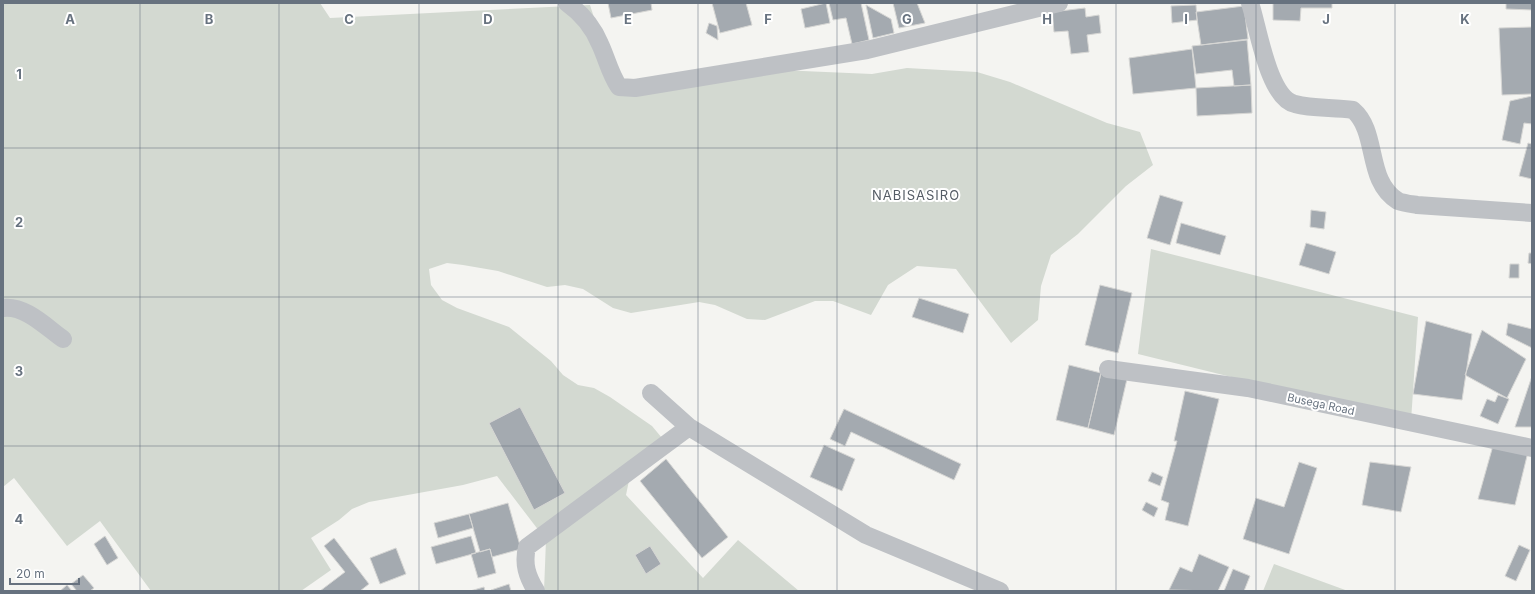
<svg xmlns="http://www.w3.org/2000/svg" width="1535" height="594" font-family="Inter,sans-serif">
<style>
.green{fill:#d3d9d1}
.building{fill:#a4aab0;stroke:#d6d6d4}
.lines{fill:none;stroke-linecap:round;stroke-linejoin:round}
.minor{stroke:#bec1c5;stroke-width:18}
.grid{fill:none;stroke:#67727f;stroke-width:1;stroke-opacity:0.55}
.labels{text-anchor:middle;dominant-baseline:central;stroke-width:4;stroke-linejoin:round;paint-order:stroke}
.street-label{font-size:11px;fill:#67727f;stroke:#fff}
.quarter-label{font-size:13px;letter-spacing:1px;fill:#545c65;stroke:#fff}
.grid-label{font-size:13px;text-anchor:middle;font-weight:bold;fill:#67727f;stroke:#fff;stroke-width:4;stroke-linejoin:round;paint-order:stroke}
</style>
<rect width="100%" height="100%" fill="#f4f4f1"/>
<path class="green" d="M 3,3 L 320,3 L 330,18 L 590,5 L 614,80 L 649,87 L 754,69 L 872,74 L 907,68 L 977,72 L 1010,82 L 1107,123 L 1140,132 L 1153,165 L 1126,186 L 1078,234 L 1051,255 L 1041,286 L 1038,320 L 1011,343 L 956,269 L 917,266 L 888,285 L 871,315 L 833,301 L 815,301 L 765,320 L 747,319 L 715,305 L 699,302 L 631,313 L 613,308 L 583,289 L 565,285 L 547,287 L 498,271 L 463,265 L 447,263 L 429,269 L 431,285 L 442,300 L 457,308 L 509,327 L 551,361 L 563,375 L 578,385 L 594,388 L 610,397 L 652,426 L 662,438 L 632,466 L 626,495 L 703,578 L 738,540 L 799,591 L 544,591 L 546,540 L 497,476 L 463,485 L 369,502 L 352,509 L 339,520 L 311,538 L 331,570 L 301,591 L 151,591 L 100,521 L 67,546 L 14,478 L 3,487 Z
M 1151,249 L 1418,317 L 1411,421 L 1138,354 Z
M 1274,564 L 1348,591 L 1263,591 Z"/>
<path class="building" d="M 608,3 L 651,3 L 652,10 L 611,18 Z
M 712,3 L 746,3 L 752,25 L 720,33 Z
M 826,3 L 830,23 L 805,28 L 801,9 Z
M 829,3 L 861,3 L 869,40 L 852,44 L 846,18 L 833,20 Z
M 893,3 L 917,3 L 925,23 L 899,28 Z
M 1273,3 L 1332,3 L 1332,8 L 1301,8 L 1300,21 L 1273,20 Z
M 1506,3 L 1532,3 L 1532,10 L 1506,9 Z
M 866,5 L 891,19 L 894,33 L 873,38 Z
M 1196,5 L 1197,20 L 1172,23 L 1171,6 Z
M 1244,6 L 1248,39 L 1201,45 L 1196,12 Z
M 1085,8 L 1086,17 L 1099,15 L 1101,33 L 1087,35 L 1089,52 L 1071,54 L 1068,31 L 1054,32 L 1052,12 Z
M 709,23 L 717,26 L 718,40 L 706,33 Z
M 1532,27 L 1532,94 L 1502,95 L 1499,28 Z
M 1247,40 L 1251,85 L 1234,86 L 1232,70 L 1196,74 L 1192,46 Z
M 1192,49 L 1196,88 L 1133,94 L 1129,58 Z
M 1251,85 L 1252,113 L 1197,116 L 1196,88 Z
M 1532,96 L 1532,124 L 1524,123 L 1520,144 L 1502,140 L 1510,101 Z
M 1528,143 L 1532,144 L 1532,179 L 1519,176 Z
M 1160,195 L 1183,202 L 1170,245 L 1147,238 Z
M 1311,210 L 1326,212 L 1324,229 L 1310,227 Z
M 1181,223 L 1226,236 L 1220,255 L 1176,243 Z
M 1306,243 L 1336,252 L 1329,274 L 1299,265 Z
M 1529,253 L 1532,253 L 1532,264 L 1528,263 Z
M 1510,264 L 1519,264 L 1519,278 L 1509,278 Z
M 1100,285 L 1132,293 L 1118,353 L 1085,345 Z
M 919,298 L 969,314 L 963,333 L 912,317 Z
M 1426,321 L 1472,334 L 1462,400 L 1413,394 Z
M 1508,323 L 1532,329 L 1532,348 L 1506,335 Z
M 1482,330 L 1526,359 L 1507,398 L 1465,375 Z
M 1069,365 L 1101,373 L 1088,428 L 1056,420 Z
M 1101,373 L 1127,379 L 1114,435 L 1088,428 Z
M 1532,376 L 1532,427 L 1515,427 Z
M 1185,391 L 1219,399 L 1188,526 L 1165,520 L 1169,503 L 1161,500 L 1177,441 L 1174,441 Z
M 1498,395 L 1509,399 L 1498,424 L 1480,416 L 1487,399 L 1495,402 Z
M 520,407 L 565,493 L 534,510 L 489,423 Z
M 844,409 L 961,464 L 954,480 L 851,432 L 845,446 L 830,439 Z
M 1494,442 L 1528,452 L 1515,505 L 1478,499 Z
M 824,445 L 855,459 L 842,491 L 810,477 Z
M 666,459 L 728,537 L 702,558 L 640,481 Z
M 1299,462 L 1317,468 L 1289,554 L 1243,539 L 1256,498 L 1284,507 Z
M 1370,462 L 1411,467 L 1401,512 L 1362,505 Z
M 1152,472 L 1163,477 L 1160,486 L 1148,481 Z
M 1146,502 L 1158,508 L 1154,517 L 1142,510 Z
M 508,503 L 521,549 L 492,557 L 490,549 L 480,552 L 469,514 Z
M 469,514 L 473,528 L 438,538 L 434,523 Z
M 105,536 L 118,558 L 107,565 L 94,544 Z
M 471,536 L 476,553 L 436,564 L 431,547 Z
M 334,538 L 369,584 L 360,591 L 320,591 L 345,572 L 324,546 Z
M 1519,545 L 1530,550 L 1516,581 L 1505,576 Z
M 650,546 L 661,564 L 646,574 L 635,555 Z
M 396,548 L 406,574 L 380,584 L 370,558 Z
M 490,549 L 496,573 L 478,578 L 471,554 Z
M 1199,554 L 1229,567 L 1218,591 L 1169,590 L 1180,567 L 1192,572 Z
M 1233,569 L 1250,576 L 1244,591 L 1224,591 Z
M 83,575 L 94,588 L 90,591 L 77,591 L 71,584 Z
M 509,584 L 511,591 L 491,591 L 491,590 Z
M 67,585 L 72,591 L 60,591 Z
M 484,587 L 485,591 L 470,591 Z"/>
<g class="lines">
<path class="minor" d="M 567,3 C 581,13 593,27 600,44 C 607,59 610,74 619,87 L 635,88 L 867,50 L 1059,3
M 1250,3 C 1258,26 1268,98 1295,104 C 1313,109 1334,107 1353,110 C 1379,132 1365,181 1398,201 C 1403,203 1411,204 1417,205 L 1532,213
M 3,308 C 25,305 46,327 63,339
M 1108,369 L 1248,388 L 1532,448
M 651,393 L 689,427 L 866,535 L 1000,591
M 536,591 C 527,576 523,564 527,547 L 689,427"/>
</g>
<path class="grid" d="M 140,3 L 140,591M 279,3 L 279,591M 419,3 L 419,591M 558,3 L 558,591M 698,3 L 698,591M 837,3 L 837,591M 977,3 L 977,591M 1116,3 L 1116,591M 1256,3 L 1256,591M 1395,3 L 1395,591M 3,148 L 1532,148M 3,297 L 1532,297M 3,446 L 1532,446"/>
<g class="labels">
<g class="street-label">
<text transform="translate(1321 404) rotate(12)">Busega Road</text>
</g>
<g class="quarter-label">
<text x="916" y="195">NABISASIRO</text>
</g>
</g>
<g class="grid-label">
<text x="70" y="24">A</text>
<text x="209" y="24">B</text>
<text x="349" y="24">C</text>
<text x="488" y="24">D</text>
<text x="628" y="24">E</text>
<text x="768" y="24">F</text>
<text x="907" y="24">G</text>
<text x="1047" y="24">H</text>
<text x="1186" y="24">I</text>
<text x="1326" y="24">J</text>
<text x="1465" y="24">K</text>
<text x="19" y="79">1</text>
<text x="19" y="227">2</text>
<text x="19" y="376">3</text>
<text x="19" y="524">4</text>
</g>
<rect width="1535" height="594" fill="none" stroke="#67727f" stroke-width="8"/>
<path d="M10 578v6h69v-6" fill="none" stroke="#67727f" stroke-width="2"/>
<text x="16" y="578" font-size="12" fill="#67727f" stroke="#ffffff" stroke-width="3" paint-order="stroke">20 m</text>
</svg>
